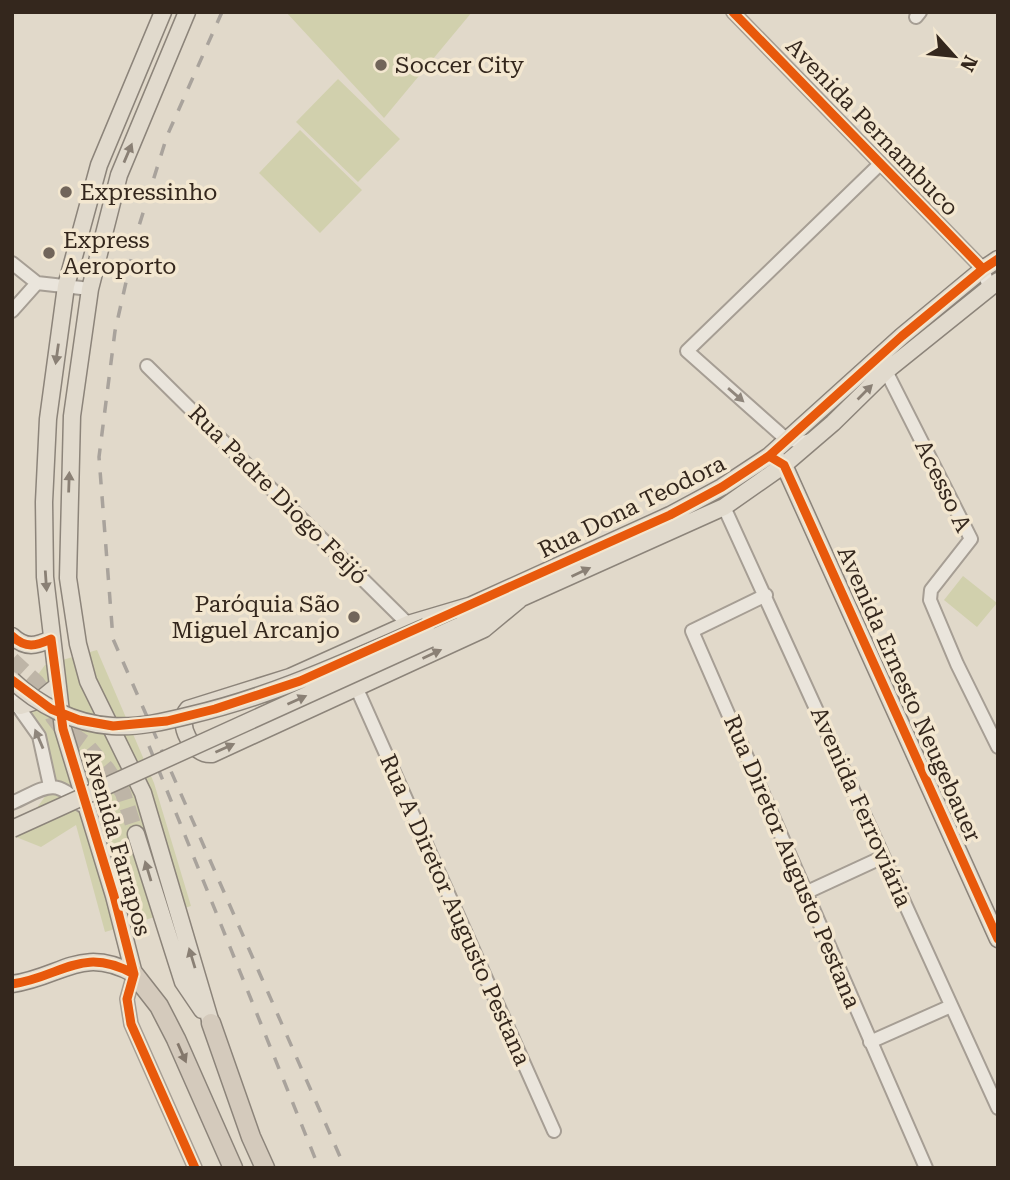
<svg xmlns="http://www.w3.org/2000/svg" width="1010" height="1180" font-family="'Roboto Serif',serif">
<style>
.green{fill:#d1d0ad}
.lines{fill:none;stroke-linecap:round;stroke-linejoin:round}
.major-tunnel{stroke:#beb5a7;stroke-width:16;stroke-dasharray:16 8;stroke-linecap:butt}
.minor-casing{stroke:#a69e94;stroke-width:16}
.major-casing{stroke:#8c847a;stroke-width:19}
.highway-casing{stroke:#8c847a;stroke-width:21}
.minor{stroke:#eae5dc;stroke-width:12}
.major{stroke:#e1dacd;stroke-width:16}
.highway{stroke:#d4cabc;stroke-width:18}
.rail{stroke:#a9a39c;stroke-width:3.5;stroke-dasharray:12 12;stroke-linecap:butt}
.major-bridge-casing{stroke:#8c847a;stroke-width:19;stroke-linecap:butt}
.major-bridge{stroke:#e1dacd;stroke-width:16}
.cycleway-casing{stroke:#f3e7d0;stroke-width:13}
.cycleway{stroke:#e8590c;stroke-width:9}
.oneway{fill:#8a8075}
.oneway2{fill:#8f867c}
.oneway3{fill:#84786c}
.poi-dot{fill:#71655a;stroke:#f3e7d0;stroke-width:2.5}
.labels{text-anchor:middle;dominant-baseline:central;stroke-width:7;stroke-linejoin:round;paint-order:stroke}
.poi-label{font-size:23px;fill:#34271d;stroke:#f3e7d0;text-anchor:start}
.street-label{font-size:23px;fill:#34271d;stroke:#f3e7d0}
</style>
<rect width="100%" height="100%" fill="#e1d9ca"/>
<path class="green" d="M 286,12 L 472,12 L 384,118 Z
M 338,79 L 400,139 L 358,182 L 296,122 Z
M 300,130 L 362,190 L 320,233 L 259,173 Z
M 963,576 L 997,603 L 977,627 L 944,600 Z
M 97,650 L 154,783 L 191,906 L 105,932 L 76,825 L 41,847 L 16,837 L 54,784 C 50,743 46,731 20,699 L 45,665 Z"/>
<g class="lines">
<path class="major-tunnel" d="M 12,660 L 37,683 L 47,697 L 53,717 L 59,725 L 86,744 L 107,769 L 123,793 L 136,834"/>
<g class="minor-casing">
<path id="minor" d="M 733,12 L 983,269 L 989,287
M 916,17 L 920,12
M 12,263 L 37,283
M 37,283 L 90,289
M 12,311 L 37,283
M 147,366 L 408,624
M 886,371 L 971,539 L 931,590 L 930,600 L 957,664 L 998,747
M 814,439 L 803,442 L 786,439 L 687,351 L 880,164
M 724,507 L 998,1108
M 766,595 L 692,631 L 926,1168
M 357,689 L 554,1131
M 12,698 L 39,736 L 50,786
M 12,803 C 44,789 54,775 81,805
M 805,893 L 883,857
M 134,974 L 127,999 L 131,1024 L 195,1168
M 870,1042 L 951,1006"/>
</g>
<g class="major-casing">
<path id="major" d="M 187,12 L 119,175 L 90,289 L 72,416 L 68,578 L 78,644 L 88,681 L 143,793 L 211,1023
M 777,459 L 784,465 L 998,939
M 472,605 L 408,624 L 290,677 L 188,709 C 175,724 193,756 212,754 L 484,629 L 519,600
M 463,609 L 670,515 L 722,487 L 769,456 L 902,336 L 983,269 L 998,259
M 12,636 C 26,649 36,646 51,639
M 430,639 L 724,507 L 784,465 L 833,423 L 886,371 L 998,281
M 20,706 L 40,700 L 57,686
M 136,834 L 183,982 L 202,1010
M 134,974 L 114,896 L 63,729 L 45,577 L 44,502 L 48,419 L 66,286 L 99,165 L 163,12
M 12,984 C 62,977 81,945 134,974"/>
</g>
<g class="highway-casing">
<path id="highway" d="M 134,974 L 159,1006 L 176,1039 L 233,1168
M 211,1023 L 251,1137 L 265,1168"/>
</g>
<use href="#minor" class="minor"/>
<use href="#major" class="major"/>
<use href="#highway" class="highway"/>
<path class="rail" d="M 222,12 L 167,136 L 138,229 L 115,331 L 99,457 L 113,639 L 345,1168
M 149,746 L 319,1168"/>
<g class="major-bridge-casing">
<path id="major-bridge" d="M 12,680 C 38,705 75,724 112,726 C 138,728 167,721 191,715 C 273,696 349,660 426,627
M 12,829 L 430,639"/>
</g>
<use href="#major-bridge" class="major-bridge"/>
<g class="cycleway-casing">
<path id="cycleway" d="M 733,12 L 983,269
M 769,456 L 784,465 L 998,939
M 12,636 C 26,649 36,646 51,639 L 63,729 L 114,896 L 134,974
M 12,680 L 51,709 L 79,720 L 113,726 L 167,721 L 215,709 L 300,681 L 670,515 L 722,487 L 769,456 L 902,336 L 983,269 L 998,259
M 134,974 L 127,999 L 131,1024 L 195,1168
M 12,984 C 62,977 81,945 134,974"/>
</g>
<use href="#cycleway" class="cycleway"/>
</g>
<defs><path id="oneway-solid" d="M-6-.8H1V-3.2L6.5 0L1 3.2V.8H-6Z" transform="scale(1.75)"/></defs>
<g class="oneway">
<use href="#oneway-solid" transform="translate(128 153) rotate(-67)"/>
<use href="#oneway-solid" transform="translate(57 354) rotate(98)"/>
<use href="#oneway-solid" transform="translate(865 392) rotate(-45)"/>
<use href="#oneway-solid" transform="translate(69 482) rotate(-88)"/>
<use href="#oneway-solid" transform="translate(581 572) rotate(-25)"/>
<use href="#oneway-solid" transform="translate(46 581) rotate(86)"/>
<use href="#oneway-solid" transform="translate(432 654) rotate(-25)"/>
<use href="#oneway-solid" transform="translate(297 700) rotate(-24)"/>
<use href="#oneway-solid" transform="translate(225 748) rotate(-24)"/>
<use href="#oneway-solid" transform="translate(148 871) rotate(-107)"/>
<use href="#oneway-solid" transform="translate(192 958) rotate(-107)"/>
</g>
<g class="oneway2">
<use href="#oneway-solid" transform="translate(736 395) rotate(41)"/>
<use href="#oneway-solid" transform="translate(39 739) rotate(-113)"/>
</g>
<use class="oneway3" href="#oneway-solid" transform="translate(182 1053) rotate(66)"/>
<g class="poi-dot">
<circle cx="381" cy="65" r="7"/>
<circle cx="66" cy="192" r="7"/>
<circle cx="49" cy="253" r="7"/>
<circle cx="354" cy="617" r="7"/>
</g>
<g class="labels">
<g class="poi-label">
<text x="395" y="65">Soccer City</text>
<text x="80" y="192">Expressinho</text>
<text x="63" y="240">Express<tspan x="63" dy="26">Aeroporto</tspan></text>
<text x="340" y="604" text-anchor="end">Paróquia São<tspan x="340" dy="26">Miguel Arcanjo</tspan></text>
</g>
<g class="street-label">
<text transform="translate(872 127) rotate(46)">Avenida Pernambuco</text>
<text transform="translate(943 486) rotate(64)">Acesso A</text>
<text transform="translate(278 495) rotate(45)">Rua Padre Diogo Feijó</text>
<text transform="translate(632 507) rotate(-26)">Rua Dona Teodora</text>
<text transform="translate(909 694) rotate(66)">Avenida Ernesto Neugebauer</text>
<text transform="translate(861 807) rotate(66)">Avenida Ferroviária</text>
<text transform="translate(117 843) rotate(74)">Avenida Farrapos</text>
<text transform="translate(792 862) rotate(67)">Rua Diretor Augusto Pestana</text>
<text transform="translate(455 910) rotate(66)">Rua A Diretor Augusto Pestana</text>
</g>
</g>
<rect width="1010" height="1180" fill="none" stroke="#34271d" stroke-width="28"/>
<g transform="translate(954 56) rotate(117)" stroke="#f3e7d0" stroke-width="5" paint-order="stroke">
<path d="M0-5L12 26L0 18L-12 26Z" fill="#34271d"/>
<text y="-10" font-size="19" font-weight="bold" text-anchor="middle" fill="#34271d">N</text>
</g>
</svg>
